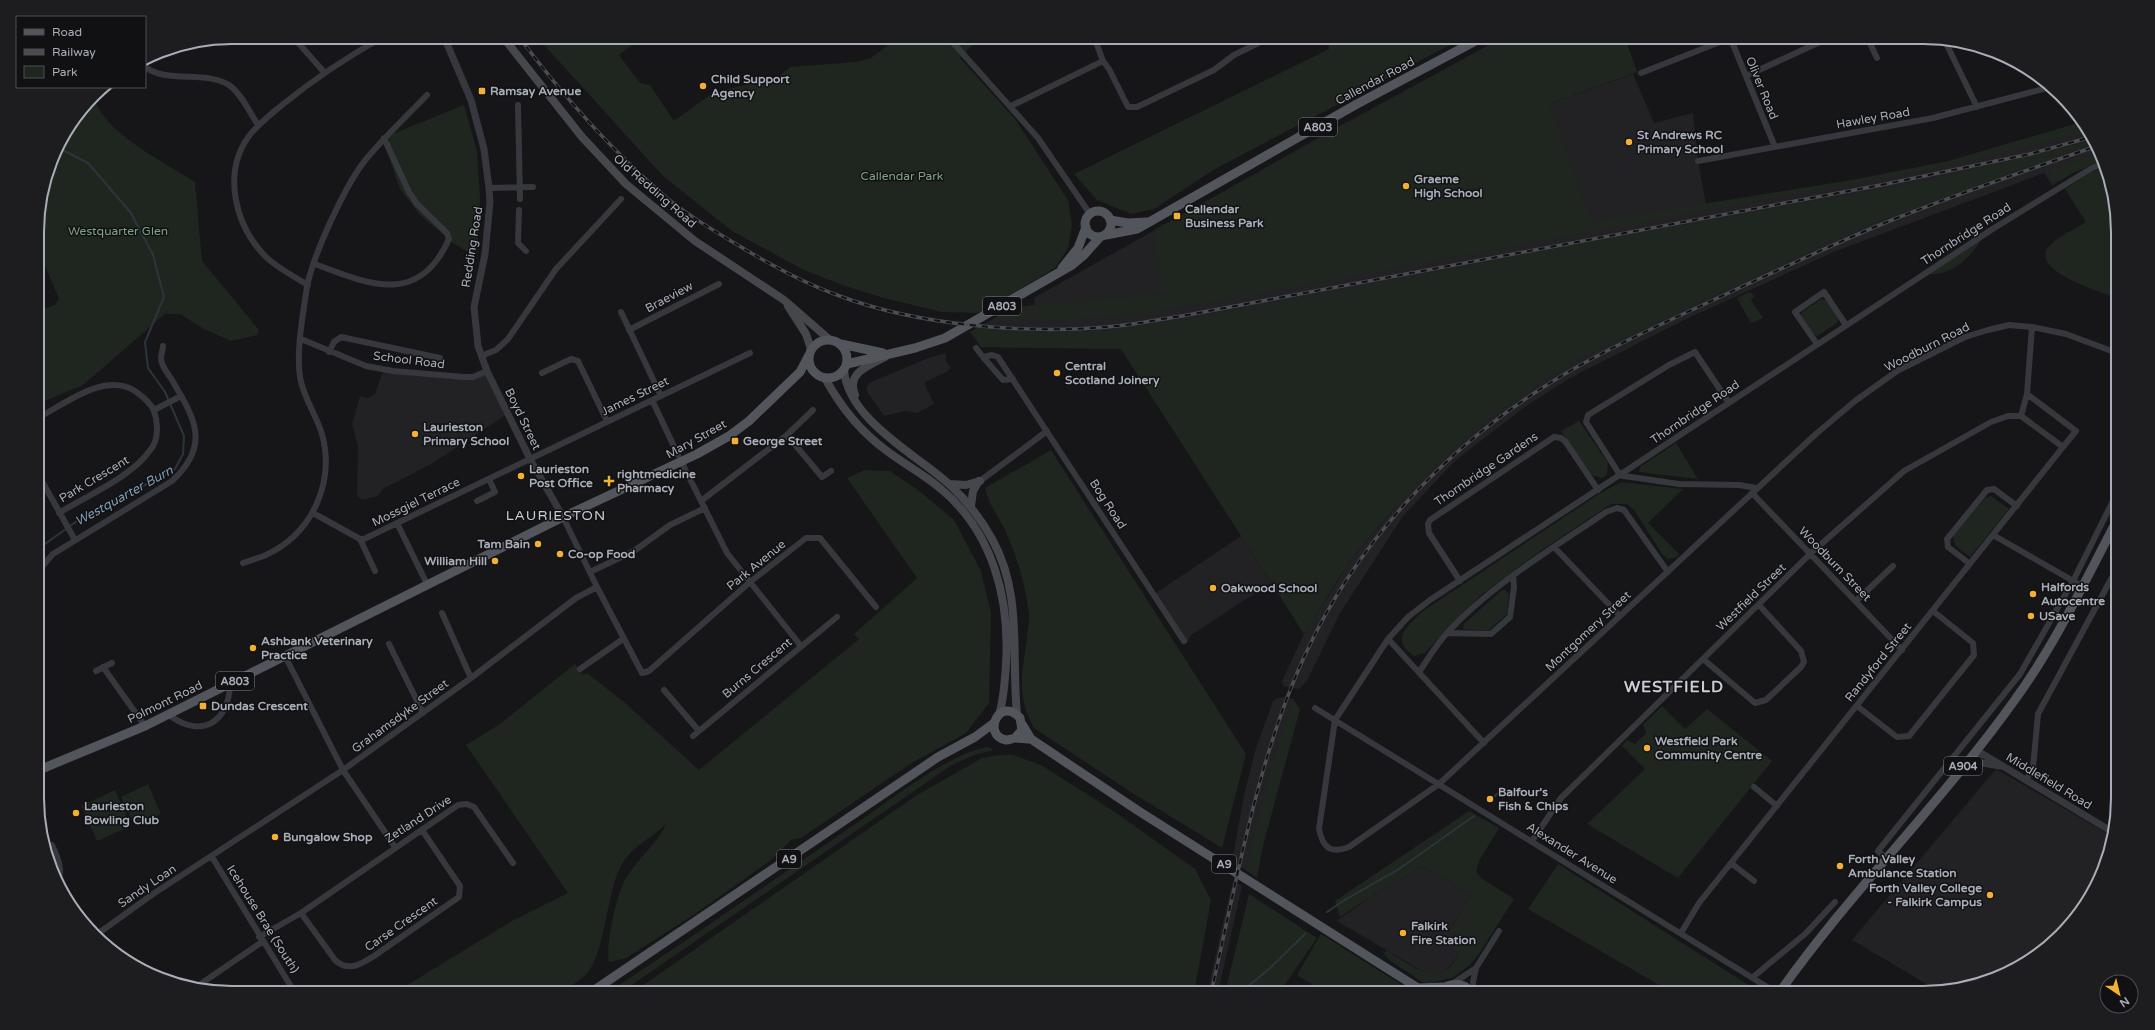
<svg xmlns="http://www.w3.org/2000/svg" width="2155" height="1030" font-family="'Varela Round',sans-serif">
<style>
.built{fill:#222225}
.green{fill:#1e261f}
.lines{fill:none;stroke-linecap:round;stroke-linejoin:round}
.stream{stroke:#2c353c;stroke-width:2}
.minor{stroke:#37383d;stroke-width:6}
.tertiary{stroke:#37383d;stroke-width:7}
.secondary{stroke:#45474d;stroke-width:8}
.primary{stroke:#53555c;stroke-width:9}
.rail-casing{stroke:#4a4c52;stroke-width:3.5}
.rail{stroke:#111113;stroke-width:2;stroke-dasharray:6;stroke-linecap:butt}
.poi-dot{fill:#f2b134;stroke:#111113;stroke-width:1.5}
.labels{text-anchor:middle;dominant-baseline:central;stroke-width:3;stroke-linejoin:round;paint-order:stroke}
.shield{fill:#111113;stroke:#7b7e86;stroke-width:1}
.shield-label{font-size:11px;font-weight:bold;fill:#a8adb8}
.poi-label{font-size:12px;font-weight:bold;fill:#a8adb8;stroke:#111113;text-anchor:start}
.street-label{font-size:12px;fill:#a8adb8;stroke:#111113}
.park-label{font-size:12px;fill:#7fa381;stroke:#111113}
.water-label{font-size:13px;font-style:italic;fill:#7f9bb3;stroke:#111113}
.quarter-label{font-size:14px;letter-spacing:1px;fill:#c9ccd4;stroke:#111113}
.district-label{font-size:16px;font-weight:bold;letter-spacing:1px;fill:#c9ccd4;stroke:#111113}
.rim{fill:none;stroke:#a8adb8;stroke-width:2}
</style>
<rect width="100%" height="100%" fill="#161618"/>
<path class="built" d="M 1496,41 L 1537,71 L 1551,107 L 1549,104 L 1633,74 L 1654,123 L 1693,113 L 1698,161 L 1706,204 L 1852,180 L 1949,161 L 2082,122 L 2104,160 L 2071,174 L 2054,184 L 2053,187 L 2044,173 L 1836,251 L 1684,320 L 1570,378 L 1526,406 L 1456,460 L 1403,516 L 1339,615 L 1307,681 L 1299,689 L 1284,686 L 1282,681 L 1304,634 L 1351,560 L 1399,503 L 1435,465 L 1470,433 L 1509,403 L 1547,377 L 1587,355 L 981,347 L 970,332 L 1015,307 L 1035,305 L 1034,298 L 1334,129 Z
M 946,353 L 946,362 L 951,368 L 946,372 L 924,383 L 934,404 L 917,413 L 906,411 L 884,416 L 866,390 L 869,383 L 928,358 Z
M 384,369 L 464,377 L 487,371 L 509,413 L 431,464 L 383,489 L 378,496 L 362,500 L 357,496 L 358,446 L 352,424 L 360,396 L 368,398 L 375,394 Z
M 1241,536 L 1271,583 L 1191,635 L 1187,643 L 1156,593 Z
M 1284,697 L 1293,699 L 1300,709 L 1263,845 L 1257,878 L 1238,865 L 1233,856 L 1244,795 L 1256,748 L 1273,701 L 1277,698 Z
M 1996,769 L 2110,835 L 2103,873 L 2077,917 L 2031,960 L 1986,983 L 1940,992 L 1852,940 Z
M 1423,866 L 1471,895 L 1449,932 L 1459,938 L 1459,954 L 1445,972 L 1436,975 L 1427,974 L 1337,921 L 1376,893 Z
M 1234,881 L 1242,886 L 1218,993 L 1207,993 L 1231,888 Z"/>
<path class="green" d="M 537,37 L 643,37 L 619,55 L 640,83 L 650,85 L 674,121 L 714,92 L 777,78 L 790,67 L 855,62 L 871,58 L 887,46 L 892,37 L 985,37 L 969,48 L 960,58 L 1015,119 L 1068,200 L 1072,225 L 1068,248 L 1056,267 L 984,313 L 942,312 L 884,298 L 845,286 L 804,270 L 732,231 L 662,175 Z
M 1328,37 L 1465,37 L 1215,169 L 1154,209 L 1131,214 L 1097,200 L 1074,174 L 1329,49 Z
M 1504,37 L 1625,37 L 1637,72 L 1549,104 L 1591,222 L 1852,180 L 1949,161 L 2082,122 L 2088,131 L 1984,158 L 1927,170 L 1184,307 C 1120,317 1057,322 993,319 L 1015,307 L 1162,294 L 1154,230 Z
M 94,98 C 105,134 165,162 195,182 L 202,261 L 259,330 L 257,335 L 231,341 L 204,329 L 180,314 L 165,314 L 83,385 L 38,404 L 38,311 L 55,305 L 59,299 L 37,246 L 37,219 L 57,146 Z
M 464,105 L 477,151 L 480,198 L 477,254 L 471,254 L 453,243 L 420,215 L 400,189 L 387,152 L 390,135 Z
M 2093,140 L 2095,144 L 1939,199 L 1843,236 L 1587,355 C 1507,399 1439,455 1380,525 C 1371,537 1360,548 1351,560 C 1334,584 1320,610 1304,634 L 1121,349 L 981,347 L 970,332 L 978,328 L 1046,333 L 1103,332 L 1147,325 L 1263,305 L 1572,245 L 1914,183 Z
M 2101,153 L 2104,160 L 2083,167 L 2054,184 L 2049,170 Z
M 2106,168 L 2116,207 L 2117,298 C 2102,292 2026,270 2050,245 C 2060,235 2076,229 2086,222 L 2065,189 L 2093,171 Z
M 1981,240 C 1970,258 1952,276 1928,274 Z
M 1749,292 L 1755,296 L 1751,300 L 1763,318 L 1751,323 L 1737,298 Z
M 1821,299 L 1826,300 L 1838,317 L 1837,323 L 1817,336 L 1813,334 L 1801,317 L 1802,312 Z
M 1579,421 L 1608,463 L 1607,475 L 1602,478 L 1591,475 L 1561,431 Z
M 1676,443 L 1698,479 L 1639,472 L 1640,467 Z
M 1051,450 L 1246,754 L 1222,848 L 1134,794 L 1034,728 C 1016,696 1022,673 1027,639 C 1027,631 1030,622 1029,615 C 1026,587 1017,557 1006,532 C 998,515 990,508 985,488 Z
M 865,470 L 890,471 L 918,490 L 954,520 L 981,571 L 991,613 L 989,703 L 966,733 L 910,764 L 801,838 L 791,840 L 771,860 L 695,914 L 626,958 L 609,962 C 605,945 617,893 626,878 C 637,859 658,843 666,824 C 649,841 630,846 619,870 C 607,895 604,954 588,972 C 580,981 570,987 559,993 L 394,993 L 512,921 L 568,893 L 466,745 L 500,724 L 575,664 L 583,675 L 587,673 L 624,702 L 699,770 L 859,639 L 854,634 L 917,578 L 847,478 Z
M 1621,482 L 1683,489 L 1648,523 L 1679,554 L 1675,558 L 1668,559 L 1662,554 L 1635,511 L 1627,504 L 1611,504 L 1542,550 L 1480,596 L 1448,628 L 1425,653 L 1414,656 C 1389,639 1408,626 1423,611 L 1599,494 Z
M 1991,496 L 2009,509 L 1970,557 L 1955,545 L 1953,536 L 1985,498 Z
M 1502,590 L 1505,590 L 1509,594 L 1507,614 L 1488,631 L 1463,629 L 1464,624 Z
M 1293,699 L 1300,709 L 1263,845 L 1257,878 L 1246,870 L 1270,773 Z
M 1662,706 L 1685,729 L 1707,709 L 1772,761 L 1678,878 L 1587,824 L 1645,769 L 1622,746 L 1627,740 L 1635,744 L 1646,733 L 1643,725 Z
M 987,747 L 994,750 L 974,755 L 952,765 L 620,993 L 619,985 C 703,930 784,872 867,816 C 897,795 951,753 987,747 Z
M 1000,755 L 1013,755 L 1041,765 L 1112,810 L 1195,869 L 1211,900 L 1194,993 L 632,993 L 917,795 L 982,758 Z
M 148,784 L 161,814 L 135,826 L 121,797 Z
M 115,790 L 131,826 L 97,841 L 81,806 Z
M 1469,811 L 1499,828 L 1479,861 L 1476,871 L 1481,878 L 1514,899 L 1479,954 L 1470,965 L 1452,978 L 1430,983 L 1422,982 L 1388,959 L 1384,954 L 1386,950 C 1400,958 1431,983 1446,971 C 1451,967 1455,960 1459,954 L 1452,949 L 1459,938 L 1449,932 L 1471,895 L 1423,866 L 1376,893 L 1340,917 L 1335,901 Z
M 1558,864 L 1758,991 L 1759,993 L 1673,993 L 1528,909 Z
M 1249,894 L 1317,938 L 1279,993 L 1225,993 Z
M 1321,934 L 1400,984 L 1411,993 L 1327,993 L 1297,975 Z"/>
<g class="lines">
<path class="stream" d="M 38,549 L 77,521 L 175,469 L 183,454 L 184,436 L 165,392 L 148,368 L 145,342 L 164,297 L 153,255 L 131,213 L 88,163 L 57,147
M 1495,796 L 1501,790
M 1327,912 L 1343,901 L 1399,869 L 1474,816
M 1240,993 L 1269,969 L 1305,934"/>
<path class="minor" d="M 293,37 L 324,72
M 948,37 L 1038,138 L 1090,214
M 1094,37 L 1103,61 L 1109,69 L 1128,107 L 1137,107 L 1214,70 L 1234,55 L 1271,37
M 1730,37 L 1775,147
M 1867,37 L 1877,58
M 1945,41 L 1977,107
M 145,67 C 168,84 205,70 229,85 C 241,93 250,113 258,125
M 1641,73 L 1730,38
M 1746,76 L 1831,37
M 518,105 L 520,199
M 1011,106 L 1103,61
M 1698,161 L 1933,118 L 2051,87
M 2105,163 L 2092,168 L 1991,230 L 1430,600 L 1408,617 L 1388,639 L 1335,720 L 1319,829 C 1323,848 1330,854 1349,847 L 1439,784 L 1817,433 L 1855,401 L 1897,371 L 1965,337 L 1988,330 L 2009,325 L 2032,327 L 2066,334 L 2117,353
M 489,188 L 533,187
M 519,210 L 518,243 L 526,251
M 315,264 C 370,285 419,306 449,239 L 447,233 L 417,204 L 409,192 L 384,138
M 308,285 C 293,276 277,268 265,256 C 235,225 222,173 249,136 C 258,124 270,115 282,105 C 314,79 347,57 383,37
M 621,312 L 661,396
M 2032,327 L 2027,394 L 2076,431 L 2063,447
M 629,330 L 719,284
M 301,339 L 366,366 L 393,371 L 464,377 L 473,377 L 487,371
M 1817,344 L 1795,312 L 1824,292 L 1846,325
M 976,348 L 983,357 L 992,355 L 998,357 L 1184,641
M 329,352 L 334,342 L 341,337 L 440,358
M 481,356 L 496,350 L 508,339 L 556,269 L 621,199
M 983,357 L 1003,380 L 1013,379
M 542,373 L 571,359 L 578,361 L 607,421
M 652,400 L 678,455
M 1729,403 L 1695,352 L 1669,365 L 1588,415 L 1586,422 L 1620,475 L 1624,476 L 1679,484 L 1739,485 L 1757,488
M 154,410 L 181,396
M 2021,416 L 2027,394
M 38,418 C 66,403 104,372 135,391 C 142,396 151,403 154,411 C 158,422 159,439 151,449 C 132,477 88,495 59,513
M 787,435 L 822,477 L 831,471
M 682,462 L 687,474
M 38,474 L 75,540
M 689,477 L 727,553 L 801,646
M 980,481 L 1047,431
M 1752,493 L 1902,650
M 477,501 L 495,492 L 489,479
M 701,501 L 787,435 L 813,410
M 313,513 L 360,539 L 364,539 L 750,353
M 563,517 L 597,587 L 642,673 L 649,671 L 750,582 L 806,538 L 820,538 L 876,607
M 397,523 L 425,580
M 1993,535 L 2082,586
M 360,539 L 375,571
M 1554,547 L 1620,616
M 243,563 C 251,560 259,558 266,555 C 313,533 335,482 322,434 C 316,414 303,397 300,377 C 296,352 303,313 307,287 C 313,255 346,183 367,158 C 385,136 407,116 427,95
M 1970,564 L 1948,547 L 1947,539 L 1987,490 L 1994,489 L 2017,506
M 38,571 L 53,554 L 172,481 C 211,445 195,419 172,380 C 168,374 161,366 161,358 C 161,354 163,350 163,346
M 590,572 L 634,551 L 670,525 L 705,508
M 1460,581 L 1429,533 L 1428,524 L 1430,520 L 1554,437 L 1561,438 L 1565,441 L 1598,490
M 1856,601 L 1893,566
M 442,613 L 471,678
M 1447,633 L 1491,634 L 1510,617 L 1514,587 L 1513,576
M 1388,639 L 1484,743
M 389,644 L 423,713
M 285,656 L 343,770 L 395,847
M 1703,659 L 1755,703 L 1766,700 L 1801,667 L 1804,662 L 1801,651 L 1759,605
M 103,667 L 145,726
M 580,669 L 623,639
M 96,671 L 112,663
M 1419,672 C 1428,659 1436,645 1447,633 C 1492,584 1552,549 1606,512 L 1617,508 L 1624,510 L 1668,572
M 664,690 L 699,731
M 1857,706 L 1897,737 L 1909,736 L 1974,655 L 1973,643 L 1933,611
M 1315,708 L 1777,993
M 169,715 C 201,739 229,723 230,684
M 693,736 L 837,617
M 2026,780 L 2033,768 L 2038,714 L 2117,568
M 1754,787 L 1777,806
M 1532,841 L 1561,798 L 1810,554 L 1904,471 L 1991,422 L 2008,416 L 2021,416
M 52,845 C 58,858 63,869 58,883
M 212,857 L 295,993
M 1886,858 L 1878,851 L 2020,674 L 2073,581 L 2117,493
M 1731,863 L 1754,881
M 301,913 L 335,960 C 348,972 360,965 374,956 L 459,897 L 460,886 L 422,830
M 1681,933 L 1699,903 L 2063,447 L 2021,416
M 96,935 L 153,894 L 343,770 L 471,678 L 576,598 L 597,587
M 259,937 L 301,913 L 458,805 L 467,804 L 474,807 L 513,863
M 1476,968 L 1499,931
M 1753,977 L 1805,934 L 1835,902
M 1452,984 L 1476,968 L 1473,982 L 1474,993
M 199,985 L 262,942"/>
<path class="tertiary" d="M 444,37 L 471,100 L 484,149 L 489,188 L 490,202 L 485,254 L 474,307 L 478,346 L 487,371 L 530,459 L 563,517
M 1976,750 L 2111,831
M 1965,765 L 1976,762 L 2000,766"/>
<path class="secondary" d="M 503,37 L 582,137 L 626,184 L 695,241 L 784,300 L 830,340
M 788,306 L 806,334 L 811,349
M 844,370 C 848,420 916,454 950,485 C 967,501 981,519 992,539 C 1023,594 1011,655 1017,714
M 825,378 C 840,406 861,432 887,451 C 904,464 925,475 941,489 C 993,532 1010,599 1006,664 C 1005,681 1004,698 999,715
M 855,395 C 846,373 868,366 885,357
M 950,484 L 966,485 L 980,481
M 971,506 L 973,491 L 979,481"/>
<path class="primary" d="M1085 224a13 13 0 1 1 26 0a13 13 0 1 1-26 0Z
M 1110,220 L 1128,223 L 1147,222
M 1106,235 L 1137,229 L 1357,104 L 1483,37
M 1062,268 L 1078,248 L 1086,227
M809 359a19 19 0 1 1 38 0a19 19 0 1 1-38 0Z
M 841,344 L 883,353
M 847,364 L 915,348 L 945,338 L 1072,265 L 1084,255 L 1100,237
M 1022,724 L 1031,739 L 1137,810 L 1418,988 L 1421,993
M 1015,738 L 1022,730 L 1020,718 C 1000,695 981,735 1006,740 C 1009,740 1011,739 1015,738 C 1020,738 1026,739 1031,739
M 39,770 L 145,726 L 563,517 L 697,454 L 729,436 L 749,421 L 800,372 L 809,355
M 1418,988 L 1443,987
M 590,993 L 938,757 L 975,737 L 994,723
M 1437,993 C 1447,982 1463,981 1472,993
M 1779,993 C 1851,891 1941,803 2014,701 C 2055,645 2085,581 2117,520"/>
<g class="rail-casing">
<path id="rail" d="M 519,37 C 563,96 612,151 667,198 C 690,217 716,232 741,247 C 771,265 804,283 837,295 C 918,326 1031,335 1117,326 C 1139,324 1160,319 1182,316 L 1881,185 L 2030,154 L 2091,137
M 1211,993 C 1237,881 1257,759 1305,655 C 1357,542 1444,449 1550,383 C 1609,346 1676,318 1739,288 C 1792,264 1844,239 1897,218 C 1963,192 2030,169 2097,146"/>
</g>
<use href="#rail" class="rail"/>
</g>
<g class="poi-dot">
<circle cx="703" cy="86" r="4"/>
<rect x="478" y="87" width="8" height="8" rx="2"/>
<circle cx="1629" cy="142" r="4"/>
<circle cx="1406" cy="186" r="4"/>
<rect x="1173" y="212" width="8" height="8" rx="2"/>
<circle cx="1057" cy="373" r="4"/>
<circle cx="415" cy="434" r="4"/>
<rect x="731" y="437" width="8" height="8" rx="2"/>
<circle cx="521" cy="476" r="4"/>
<path d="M607 475h4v4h4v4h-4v4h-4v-4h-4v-4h4z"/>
<circle cx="538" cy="544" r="4"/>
<circle cx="560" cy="554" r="4"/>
<circle cx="495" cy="561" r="4"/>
<circle cx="1213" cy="588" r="4"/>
<circle cx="2033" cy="594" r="4"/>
<circle cx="2031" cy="616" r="4"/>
<circle cx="253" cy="648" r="4"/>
<rect x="199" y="702" width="8" height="8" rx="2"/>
<circle cx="1647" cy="748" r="4"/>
<circle cx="1490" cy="799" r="4"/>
<circle cx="76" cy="813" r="4"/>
<circle cx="275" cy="837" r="4"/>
<circle cx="1840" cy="866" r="4"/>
<circle cx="1990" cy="895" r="4"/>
<circle cx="1403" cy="933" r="4"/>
</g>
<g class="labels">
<g class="shield">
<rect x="1299" y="118" width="38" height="18" rx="3"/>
<rect x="983" y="297" width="38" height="18" rx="3"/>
<rect x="216" y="672" width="38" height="18" rx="3"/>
<rect x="1944" y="757" width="38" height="18" rx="3"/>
<rect x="777" y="850" width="24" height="18" rx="3"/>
<rect x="1212" y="855" width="24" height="18" rx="3"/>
</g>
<g class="shield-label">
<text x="1318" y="127">A803</text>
<text x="1002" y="306">A803</text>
<text x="235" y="681">A803</text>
<text x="1963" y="766">A904</text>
<text x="789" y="859">A9</text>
<text x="1224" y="864">A9</text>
</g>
<g class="poi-label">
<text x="711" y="79">Child Support<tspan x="711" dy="14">Agency</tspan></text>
<text x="490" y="91">Ramsay Avenue</text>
<text x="1637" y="135">St Andrews RC<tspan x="1637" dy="14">Primary School</tspan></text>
<text x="1414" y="179">Graeme<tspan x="1414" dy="14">High School</tspan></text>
<text x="1185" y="209">Callendar<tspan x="1185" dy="14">Business Park</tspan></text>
<text x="1065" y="366">Central<tspan x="1065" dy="14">Scotland Joinery</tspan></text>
<text x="423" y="427">Laurieston<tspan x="423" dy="14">Primary School</tspan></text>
<text x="743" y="441">George Street</text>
<text x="529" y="469">Laurieston<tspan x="529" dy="14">Post Office</tspan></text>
<text x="617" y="474">rightmedicine<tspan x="617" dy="14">Pharmacy</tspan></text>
<text x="530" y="544" text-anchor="end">Tam Bain</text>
<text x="568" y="554">Co-op Food</text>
<text x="487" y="561" text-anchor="end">William Hill</text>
<text x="2041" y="587">Halfords<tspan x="2041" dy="14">Autocentre</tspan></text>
<text x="1221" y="588">Oakwood School</text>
<text x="2039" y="616">USave</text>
<text x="261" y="641">Ashbank Veterinary<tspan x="261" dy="14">Practice</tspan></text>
<text x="211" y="706">Dundas Crescent</text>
<text x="1655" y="741">Westfield Park<tspan x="1655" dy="14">Community Centre</tspan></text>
<text x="1498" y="792">Balfour's<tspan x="1498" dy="14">Fish &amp; Chips</tspan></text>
<text x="84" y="806">Laurieston<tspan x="84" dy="14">Bowling Club</tspan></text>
<text x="283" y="837">Bungalow Shop</text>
<text x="1848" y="859">Forth Valley<tspan x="1848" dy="14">Ambulance Station</tspan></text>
<text x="1982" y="888" text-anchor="end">Forth Valley College<tspan x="1982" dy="14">- Falkirk Campus</tspan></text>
<text x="1411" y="926">Falkirk<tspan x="1411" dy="14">Fire Station</tspan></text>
</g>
<g class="street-label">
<text transform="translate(1375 81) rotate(-28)">Callendar Road</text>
<text transform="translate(1762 88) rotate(68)">Oliver Road</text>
<text transform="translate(1873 118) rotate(-10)">Hawley Road</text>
<text transform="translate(655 191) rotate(41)">Old Redding Road</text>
<text transform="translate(1966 234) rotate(-33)">Thornbridge Road</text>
<text transform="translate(472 247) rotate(-81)">Redding Road</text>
<text transform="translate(669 297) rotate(-28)">Braeview</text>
<text transform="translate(1927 347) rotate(-27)">Woodburn Road</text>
<text transform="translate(409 360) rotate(7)">School Road</text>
<text transform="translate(635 396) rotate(-26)">James Street</text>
<text transform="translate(1695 412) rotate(-34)">Thornbridge Road</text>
<text transform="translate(523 419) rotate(64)">Boyd Street</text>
<text transform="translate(696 439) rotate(-29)">Mary Street</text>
<text transform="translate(1486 469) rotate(-34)">Thornbridge Gardens</text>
<text transform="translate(94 479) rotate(-31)">Park Crescent</text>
<text transform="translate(416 502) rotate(-26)">Mossgiel Terrace</text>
<text transform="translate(1108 504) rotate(57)">Bog Road</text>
<text transform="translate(1835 564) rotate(46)">Woodburn Street</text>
<text transform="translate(756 565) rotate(-39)">Park Avenue</text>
<text transform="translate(1751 597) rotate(-44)">Westfield Street</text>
<text transform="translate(1588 631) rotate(-43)">Montgomery Street</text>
<text transform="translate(1878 662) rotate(-51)">Randyford Street</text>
<text transform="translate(757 668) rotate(-40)">Burns Crescent</text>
<text transform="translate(165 702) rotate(-26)">Polmont Road</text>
<text transform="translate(400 716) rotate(-36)">Grahamsdyke Street</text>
<text transform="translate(2049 781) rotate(31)">Middlefield Road</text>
<text transform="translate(418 819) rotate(-33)">Zetland Drive</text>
<text transform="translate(1572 853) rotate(32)">Alexander Avenue</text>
<text transform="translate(147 886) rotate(-34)">Sandy Loan</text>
<text transform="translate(263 919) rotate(58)">Icehouse Brae (South)</text>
<text transform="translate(401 924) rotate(-35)">Carse Crescent</text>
</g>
<g class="park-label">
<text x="902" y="176">Callendar Park</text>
<text x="118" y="231">Westquarter Glen</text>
</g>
<g class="water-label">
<text transform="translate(124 496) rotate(-29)">Westquarter Burn</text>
</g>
<g class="quarter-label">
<text x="556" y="515">LAURIESTON</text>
</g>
<g class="district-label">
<text x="1674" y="687">WESTFIELD</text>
</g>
</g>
<path d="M0 0H2155V1030H0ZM232 44H1923A188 188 0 0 1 2111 232V798A188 188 0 0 1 1923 986H232A188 188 0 0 1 44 798V232A188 188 0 0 1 232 44Z" fill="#1d1d20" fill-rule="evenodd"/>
<path class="rim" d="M232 44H1923A188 188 0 0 1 2111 232V798A188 188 0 0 1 1923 986H232A188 188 0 0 1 44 798V232A188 188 0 0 1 232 44Z"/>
<rect x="16" y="16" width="130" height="72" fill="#111113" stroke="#4d4f55"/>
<rect x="24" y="29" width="20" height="6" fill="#53555c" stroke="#4d4f55"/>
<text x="52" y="36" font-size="12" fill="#a8adb8">Road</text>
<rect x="24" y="49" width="20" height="6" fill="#4a4c52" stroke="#4d4f55"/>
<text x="52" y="56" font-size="12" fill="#a8adb8">Railway</text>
<rect x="24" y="66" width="20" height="12" fill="#1e261f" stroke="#4d4f55"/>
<text x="52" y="76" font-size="12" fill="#a8adb8">Park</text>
<g transform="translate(2119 994) rotate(145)"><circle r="19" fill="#111113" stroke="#4d4f55"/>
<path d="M0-3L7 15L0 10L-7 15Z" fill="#f2b134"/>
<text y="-6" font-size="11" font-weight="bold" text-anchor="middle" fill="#a8adb8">N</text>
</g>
</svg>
